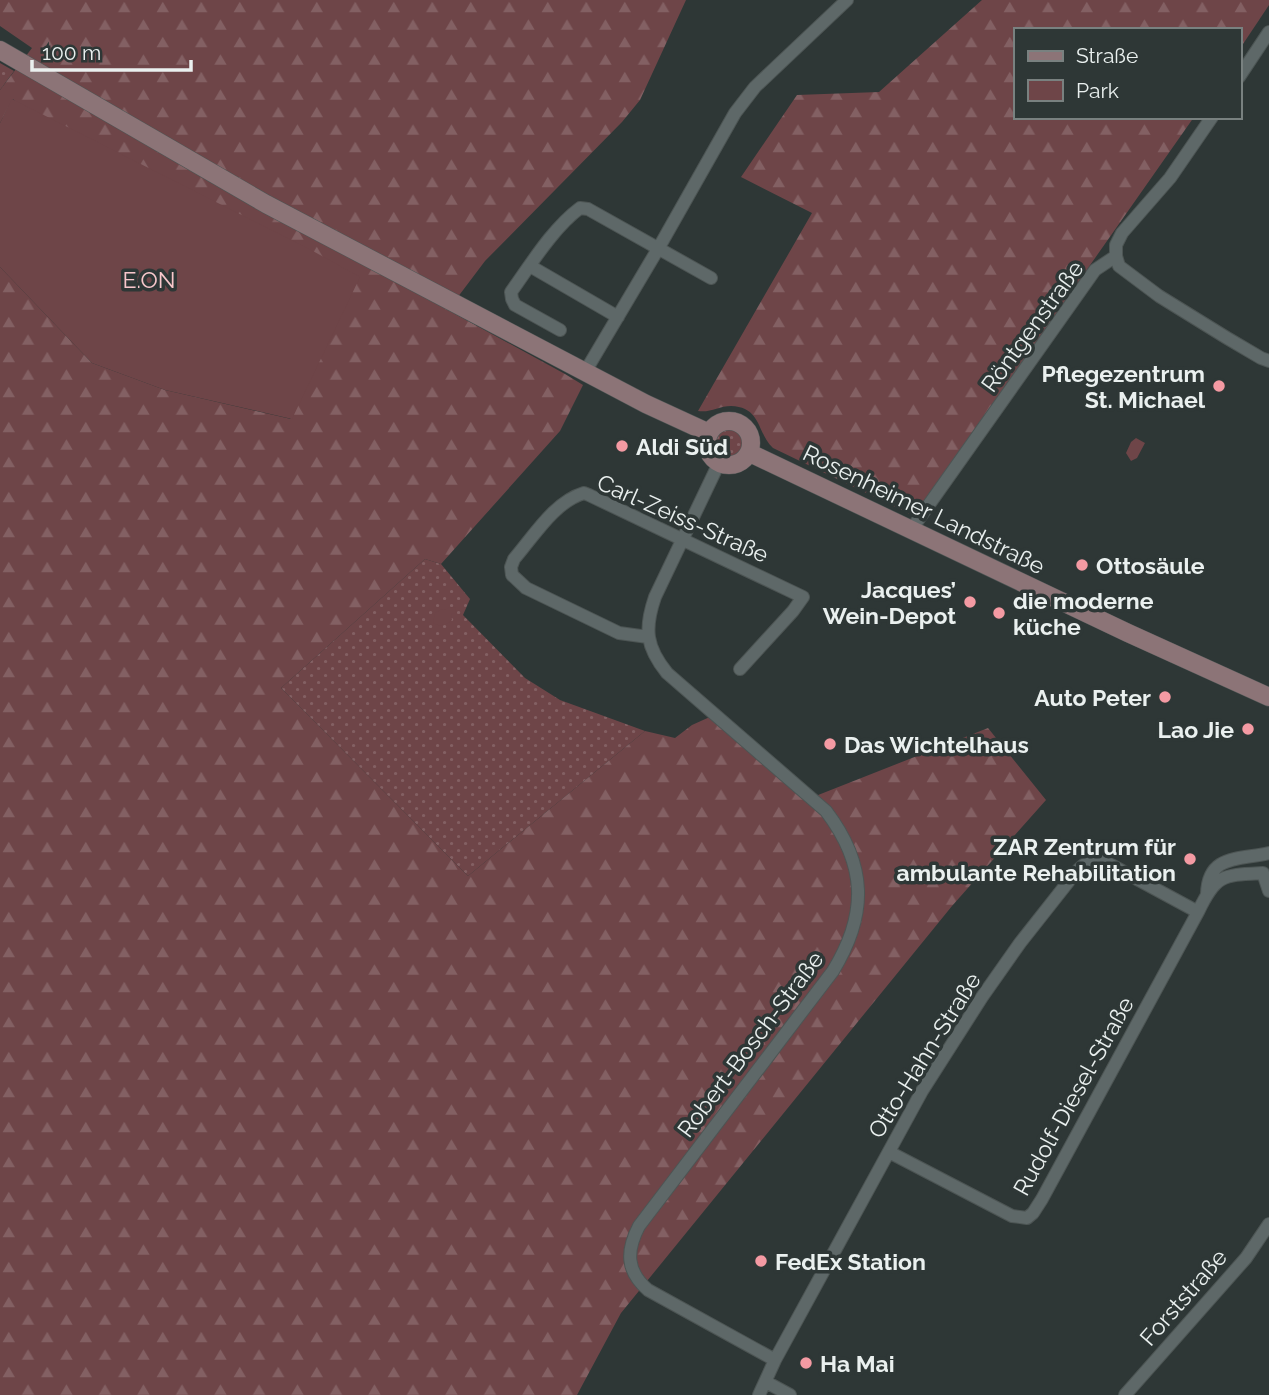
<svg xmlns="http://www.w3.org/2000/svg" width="1269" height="1395" font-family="Raleway,sans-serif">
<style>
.grass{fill:url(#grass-dots)}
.forest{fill:url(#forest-firs)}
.park{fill:#6e4548}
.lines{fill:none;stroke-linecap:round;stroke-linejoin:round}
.minor-casing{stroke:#4d5554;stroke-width:14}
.secondary-casing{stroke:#4d5554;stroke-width:19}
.minor{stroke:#5e6868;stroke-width:12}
.secondary{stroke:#8c7477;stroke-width:18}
.poi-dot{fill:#f49aa3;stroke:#2e3736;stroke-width:2.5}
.labels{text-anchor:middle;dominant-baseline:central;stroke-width:7;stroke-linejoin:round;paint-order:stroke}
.park-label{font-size:23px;fill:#f8c7cb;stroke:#2e3736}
.street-label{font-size:23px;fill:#eaf0ef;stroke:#2e3736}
.poi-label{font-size:23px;font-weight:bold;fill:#eaf0ef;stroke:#2e3736;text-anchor:start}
</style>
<defs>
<pattern id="grass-dots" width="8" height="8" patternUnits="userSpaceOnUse" patternTransform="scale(1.75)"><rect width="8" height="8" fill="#6e4548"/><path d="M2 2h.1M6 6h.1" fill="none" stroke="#836063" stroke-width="1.8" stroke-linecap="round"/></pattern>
<pattern id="forest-firs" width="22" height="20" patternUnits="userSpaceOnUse" patternTransform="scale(1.75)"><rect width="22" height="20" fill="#6e4548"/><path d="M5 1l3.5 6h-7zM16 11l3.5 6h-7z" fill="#836063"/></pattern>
</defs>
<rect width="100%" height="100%" fill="#2e3736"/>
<path class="grass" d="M 0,63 L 14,71 L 0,90 Z
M712 443a17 17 0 1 1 34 0a17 17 0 1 1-34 0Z
M 425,559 L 441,564 L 470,599 L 463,615 L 525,678 L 560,700 L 645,731 L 468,876 L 281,688 Z"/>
<path class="forest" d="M 0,0 L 686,0 L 640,100 L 622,122 L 485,261 L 448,310 L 565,374 L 583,385 L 560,431 L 441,564 L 425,559 L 281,688 L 468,876 L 645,731 L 675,738 L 692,725 L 712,716 L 808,799 L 988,728 L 1046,800 L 952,906 L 621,1313 L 577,1395 L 0,1395 L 0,267 L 92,363 L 165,390 L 291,419 L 13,99 L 0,123 L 0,90 L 32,48 L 0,26 Z
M 982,0 L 1269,0 L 1269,5 L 1239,50 L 1239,30 L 1015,30 L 1015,117 L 1194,117 L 914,516 L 773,448 C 757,434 762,407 731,406 C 719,406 710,413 698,411 L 812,213 L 741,177 L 797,95 L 879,92 Z"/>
<path class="park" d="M 12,99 L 311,250 L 360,277 L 292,419 L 165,390 L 92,363 L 0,267 L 0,123 Z
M 1136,438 L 1145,443 L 1137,458 L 1131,461 L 1126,453 L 1131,442 Z
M 449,607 L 456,608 L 455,613 L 451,614 L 452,620 C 447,625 439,627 433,623 L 435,613 L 440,610 L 447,609 Z"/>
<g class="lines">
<g class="minor-casing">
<path id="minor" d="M 1239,77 L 1269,32
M 1212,117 L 1170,178 L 1122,233 L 1116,245 L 1116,256 L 1119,266 L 1159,296 L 1227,338 L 1261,358 L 1269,361
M 530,266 L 618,317
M 560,330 L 515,305 L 512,299 L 511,292 C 531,264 553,228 580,208 L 588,209 L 711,278
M 585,372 L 658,249 L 735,113 L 755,87 L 847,0
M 719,463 L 655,597 C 644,629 646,647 667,673 L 826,811 C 867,865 868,914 833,971 L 639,1226 C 626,1251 626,1271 648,1290 L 775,1360
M 911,530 L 1095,270 L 1116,256
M 648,637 L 619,633 L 526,588 L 512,575 L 511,567 L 514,559 C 534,536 554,502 584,493 L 589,495 L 803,597 L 793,611 L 740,669
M 1263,873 L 1269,891
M 1207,894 C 1208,854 1239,860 1269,853
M 889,1152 L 1012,1216 L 1027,1218 L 1033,1213 L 1042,1199 L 1198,912 C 1216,874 1223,875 1263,873
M 766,1382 L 790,1395
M 759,1395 L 775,1360 L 922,1091 L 982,997 L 1020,943 L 1076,872 C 1084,864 1089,859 1100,859 L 1198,912
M 1125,1395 L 1246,1258 L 1269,1224"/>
</g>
<g class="secondary-casing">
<path id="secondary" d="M 0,50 L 266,204 L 646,404 L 709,433
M707 443a22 22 0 1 1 44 0a22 22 0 1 1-44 0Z
M 750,453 L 1128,633 L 1269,697"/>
</g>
<use href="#minor" class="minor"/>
<use href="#secondary" class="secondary"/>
</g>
<g class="poi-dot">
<circle cx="1219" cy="386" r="7"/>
<circle cx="622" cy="446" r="7"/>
<circle cx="1082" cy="565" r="7"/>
<circle cx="970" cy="602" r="7"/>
<circle cx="999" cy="613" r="7"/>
<circle cx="1165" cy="697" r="7"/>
<circle cx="1248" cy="729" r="7"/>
<circle cx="830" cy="744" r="7"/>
<circle cx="1190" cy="859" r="7"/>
<circle cx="761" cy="1261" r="7"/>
<circle cx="806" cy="1363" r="7"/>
</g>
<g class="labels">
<g class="park-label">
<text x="149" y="279">E.ON</text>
</g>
<g class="street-label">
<text transform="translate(1032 326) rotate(-54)">Röntgenstraße</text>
<text transform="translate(924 509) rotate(26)">Rosenheimer Landstraße</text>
<text transform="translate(683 518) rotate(24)">Carl-Zeiss-Straße</text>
<text transform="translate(750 1044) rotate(-53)">Robert-Bosch-Straße</text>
<text transform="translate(924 1055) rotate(-58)">Otto-Hahn-Straße</text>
<text transform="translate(1073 1096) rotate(-61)">Rudolf-Diesel-Straße</text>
<text transform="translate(1183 1297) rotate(-49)">Forststraße</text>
</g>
<g class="poi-label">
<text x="1205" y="373" text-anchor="end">Pflegezentrum<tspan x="1205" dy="26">St. Michael</tspan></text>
<text x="636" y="446">Aldi Süd</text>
<text x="1096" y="565">Ottosäule</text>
<text x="956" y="589" text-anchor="end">Jacques’<tspan x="956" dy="26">Wein-Depot</tspan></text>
<text x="1013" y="600">die moderne<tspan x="1013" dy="26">küche</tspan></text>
<text x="1151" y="697" text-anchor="end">Auto Peter</text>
<text x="1234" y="729" text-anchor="end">Lao Jie</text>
<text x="844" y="744">Das Wichtelhaus</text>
<text x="1176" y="846" text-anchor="end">ZAR Zentrum für<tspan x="1176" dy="26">ambulante Rehabilitation</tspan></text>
<text x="775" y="1261">FedEx Station</text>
<text x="820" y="1363">Ha Mai</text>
</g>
</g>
<rect x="1014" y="28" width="228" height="91" fill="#2e3736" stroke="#798180" stroke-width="2"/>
<rect x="1028" y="51" width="35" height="10" fill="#8c7477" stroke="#798180" stroke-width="2"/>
<text x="1076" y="63" font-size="21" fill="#eaf0ef">Straße</text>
<rect x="1028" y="80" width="35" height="21" fill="#6e4548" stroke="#798180" stroke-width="2"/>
<text x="1076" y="98" font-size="21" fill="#eaf0ef">Park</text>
<path d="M32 60v10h159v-10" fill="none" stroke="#eaf0ef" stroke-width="3.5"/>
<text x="42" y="60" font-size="21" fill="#eaf0ef" stroke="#2e3736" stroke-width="5" paint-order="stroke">100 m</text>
</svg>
